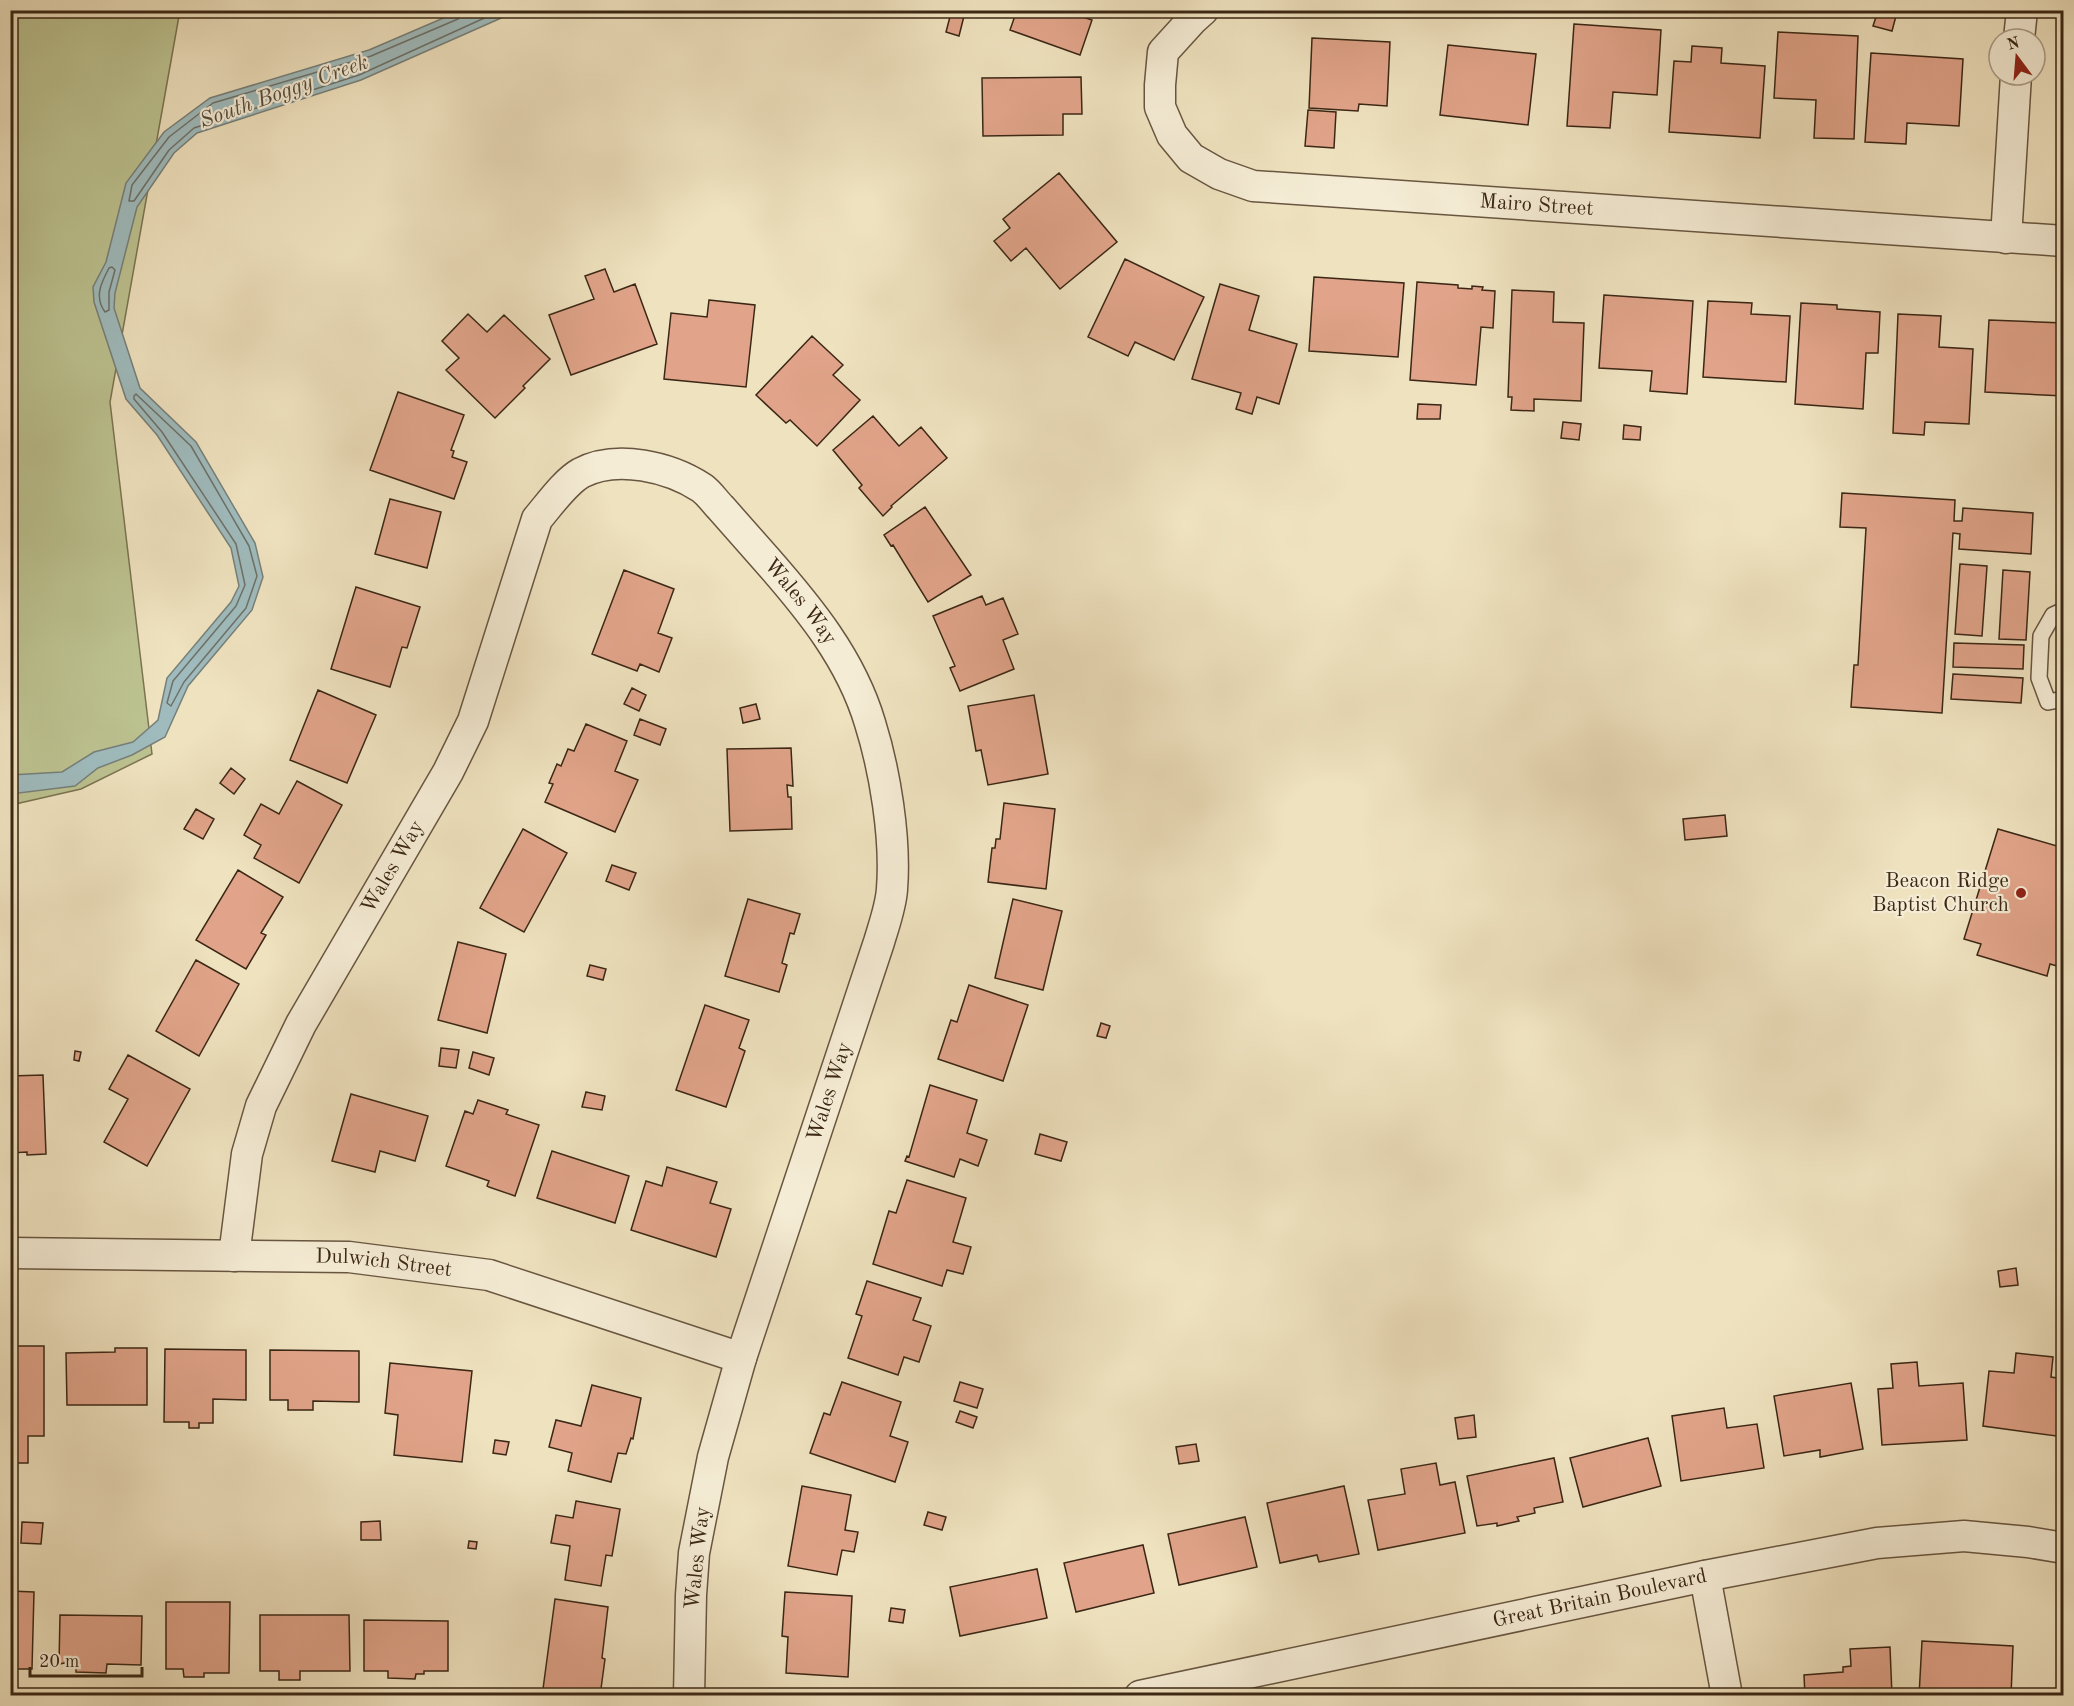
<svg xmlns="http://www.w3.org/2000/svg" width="2074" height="1706" font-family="'Old Standard TT',serif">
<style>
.green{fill:#bcc290;stroke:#7c7452;stroke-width:1.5}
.water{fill:#9fbbbd;stroke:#77807a;stroke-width:1.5}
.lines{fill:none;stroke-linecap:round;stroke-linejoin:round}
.shore{stroke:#6d7169;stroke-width:1.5}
.building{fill:#e1a48a;stroke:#3b2715;stroke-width:1.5}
.lane-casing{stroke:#685640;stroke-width:18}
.street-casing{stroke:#685640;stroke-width:33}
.lane{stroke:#f5ecd5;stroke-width:15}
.street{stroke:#f5ecd5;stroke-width:30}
.poi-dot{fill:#8f2418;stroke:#f5ecd5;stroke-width:2}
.labels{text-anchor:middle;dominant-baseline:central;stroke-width:4.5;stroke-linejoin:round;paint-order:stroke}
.street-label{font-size:21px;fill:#3b2715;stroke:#f5ecd5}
.poi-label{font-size:21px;fill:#3b2715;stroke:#f5ecd5;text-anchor:end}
.water-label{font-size:22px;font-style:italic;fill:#544c3f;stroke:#f5ecd5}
</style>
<rect width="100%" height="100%" fill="#efe2bf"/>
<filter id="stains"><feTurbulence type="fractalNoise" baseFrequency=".00333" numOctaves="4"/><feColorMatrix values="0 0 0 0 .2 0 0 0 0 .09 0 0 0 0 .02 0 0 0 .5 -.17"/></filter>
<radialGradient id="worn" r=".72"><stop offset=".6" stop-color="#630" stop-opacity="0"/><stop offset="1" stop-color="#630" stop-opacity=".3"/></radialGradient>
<path class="green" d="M 10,11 L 216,11 L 179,16 L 110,402 L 152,754 L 81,789 L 11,805 Z"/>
<path class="water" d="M 462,10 L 517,11 L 361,80 L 197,133 L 174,153 L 137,207 L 115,293 L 114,308 L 140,388 L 196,442 L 255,543 L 263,577 L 252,610 L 188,686 L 165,737 L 132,755 L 98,768 L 75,786 L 11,794 L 11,775 L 62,772 L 94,752 L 133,742 L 158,720 L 167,678 L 231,602 L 239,586 L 231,548 L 157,435 L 126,399 L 94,302 L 93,287 L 106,262 L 126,183 L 164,132 L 210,98 L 369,50 Z"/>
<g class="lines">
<path class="shore" d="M 462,10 L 461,15 L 458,19 L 371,56 L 213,103 L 169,137 L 132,185 L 129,201 L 134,201 L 169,150 L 194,128 L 359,75 L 502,10
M 112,267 L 115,270 L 109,292 L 109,310 L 105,312 C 94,297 101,283 109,268 Z
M 136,394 L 191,446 L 249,546 L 257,576 L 246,608 L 184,682 L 171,706 L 167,703 L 173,681 L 236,606 L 245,585 L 236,544 L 162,432 L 134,399 L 134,396 Z"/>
</g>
<path class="building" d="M 1017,10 L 1076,10 L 1074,14 L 1092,20 L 1080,55 L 1010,30 Z
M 1878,11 L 1896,16 L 1892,31 L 1873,26 Z
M 951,13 L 964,16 L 959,36 L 946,32 Z
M 1574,24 L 1661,30 L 1657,95 L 1613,92 L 1610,128 L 1567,126 Z
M 1778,32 L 1858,36 L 1854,139 L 1814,138 L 1816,100 L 1774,98 Z
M 1312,38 L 1390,42 L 1387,106 L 1359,104 L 1358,111 L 1309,108 Z
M 1448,45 L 1536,54 L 1528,125 L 1440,115 Z
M 1692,46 L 1722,48 L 1721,63 L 1765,66 L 1760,138 L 1669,132 L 1674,61 L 1691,62 Z
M 1871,53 L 1963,59 L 1959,126 L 1907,123 L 1906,144 L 1865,142 Z
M 1081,77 L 1082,114 L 1063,114 L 1063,135 L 983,136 L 982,78 Z
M 1308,110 L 1336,112 L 1334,148 L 1305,146 Z
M 1059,173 L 1117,242 L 1060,289 L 1026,248 L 1011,261 L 994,241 L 1010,228 L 1003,219 Z
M 1125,259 L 1204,297 L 1174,360 L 1135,342 L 1128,356 L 1088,337 Z
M 605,269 L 614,292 L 635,284 L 657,344 L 571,375 L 549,315 L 594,299 L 585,276 Z
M 1314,277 L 1404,283 L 1398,357 L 1309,351 Z
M 1417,282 L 1458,285 L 1458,288 L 1472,289 L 1472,286 L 1483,287 L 1482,290 L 1495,291 L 1493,328 L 1481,327 L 1476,385 L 1410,380 Z
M 1220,284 L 1259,296 L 1249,330 L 1297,344 L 1279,404 L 1257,397 L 1252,414 L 1236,409 L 1241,393 L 1192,379 Z
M 1512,290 L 1554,292 L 1553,322 L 1584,323 L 1581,401 L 1534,399 L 1534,411 L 1511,410 L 1512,397 L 1508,397 Z
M 1604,295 L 1693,301 L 1687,394 L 1650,391 L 1652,371 L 1599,368 Z
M 709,300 L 755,305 L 746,387 L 664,379 L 671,313 L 707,317 Z
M 1708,301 L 1752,303 L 1751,314 L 1790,316 L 1786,382 L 1703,377 Z
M 1801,303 L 1837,305 L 1837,309 L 1880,312 L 1878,353 L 1866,353 L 1863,409 L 1795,404 Z
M 468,314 L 487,332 L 504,315 L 550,359 L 523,386 L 525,388 L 495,418 L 446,370 L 459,358 L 442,341 Z
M 1898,314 L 1941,316 L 1939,347 L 1973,349 L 1969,424 L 1925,422 L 1924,435 L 1893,433 Z
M 1989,320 L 2064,323 L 2064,396 L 1985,392 Z
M 812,336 L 843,365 L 833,375 L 860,400 L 817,446 L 790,420 L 786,423 L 756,395 Z
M 398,392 L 464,415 L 451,450 L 454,451 L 452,457 L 467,462 L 454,499 L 370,470 Z
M 1418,404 L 1441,405 L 1440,419 L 1417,419 Z
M 873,416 L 899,446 L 921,427 L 947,458 L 891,506 L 892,507 L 883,516 L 859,488 L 862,485 L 833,450 Z
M 1563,422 L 1581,424 L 1579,440 L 1561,438 Z
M 1624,425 L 1641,427 L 1640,440 L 1623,439 Z
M 1842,493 L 1955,500 L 1954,521 L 1962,521 L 1963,508 L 2033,513 L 2031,554 L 1959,549 L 1960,534 L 1953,533 L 1942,713 L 1851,707 L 1854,665 L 1858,665 L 1866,528 L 1840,527 Z
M 390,499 L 441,512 L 427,568 L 375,554 Z
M 925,507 L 971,575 L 928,602 L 893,545 L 891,546 L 884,535 Z
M 1960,564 L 1987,566 L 1982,636 L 1955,634 Z
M 624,570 L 674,589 L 658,633 L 672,638 L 659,672 L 640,664 L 637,671 L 592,654 Z
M 2003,570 L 2030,572 L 2026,640 L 1999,639 Z
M 356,587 L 420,607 L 407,648 L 402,647 L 390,687 L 331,669 Z
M 982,596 L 986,605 L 1003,598 L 1018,634 L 1003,640 L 1014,669 L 960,691 L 950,668 L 955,666 L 933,616 Z
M 1954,643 L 2024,645 L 2023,669 L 1953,667 Z
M 1953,674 L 2023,678 L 2021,703 L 1951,699 Z
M 632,688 L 646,695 L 639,711 L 624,704 Z
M 318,690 L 376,715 L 347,783 L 290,760 Z
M 1034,695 L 1048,774 L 988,785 L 981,750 L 976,751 L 968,706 Z
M 756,704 L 760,719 L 743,723 L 740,708 Z
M 640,719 L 666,729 L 660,745 L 634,735 Z
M 586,724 L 627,741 L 615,771 L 638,780 L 615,832 L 545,802 L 553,784 L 549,783 L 557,764 L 561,766 L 568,749 L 574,751 Z
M 791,748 L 793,786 L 787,785 L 788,797 L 791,797 L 792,829 L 730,831 L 727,749 Z
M 231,768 L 245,779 L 234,794 L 220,783 Z
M 297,781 L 342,805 L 299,883 L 254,858 L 261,845 L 244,835 L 261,804 L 279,814 Z
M 1004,803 L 1055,809 L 1046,889 L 988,882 L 992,848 L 995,848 L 996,839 L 1000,839 Z
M 196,809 L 214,819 L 203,839 L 184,829 Z
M 1725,815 L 1727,836 L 1685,840 L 1683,819 Z
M 523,829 L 567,853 L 524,932 L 480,908 Z
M 1998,829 L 2064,848 L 2064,968 L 2050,964 L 2047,976 L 1977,955 L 1981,944 L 1964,939 Z
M 612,865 L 636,873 L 629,890 L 606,881 Z
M 238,870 L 283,897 L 261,933 L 266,935 L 246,969 L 196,940 Z
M 748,899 L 800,914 L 794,934 L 790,933 L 782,963 L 787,965 L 779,992 L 725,976 Z
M 1013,899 L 1062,911 L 1043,990 L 995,978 Z
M 458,942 L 506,954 L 487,1033 L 438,1020 Z
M 196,960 L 239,984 L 199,1056 L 156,1031 Z
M 590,965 L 606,969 L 603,980 L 587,976 Z
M 969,985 L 1028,1005 L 1003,1081 L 938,1059 L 951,1020 L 957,1022 Z
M 705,1005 L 749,1020 L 739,1048 L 745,1051 L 726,1107 L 676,1090 Z
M 1101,1023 L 1110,1026 L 1106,1038 L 1097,1036 Z
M 441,1048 L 459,1050 L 456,1068 L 439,1066 Z
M 75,1051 L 81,1052 L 79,1061 L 74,1060 Z
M 473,1052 L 494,1058 L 489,1075 L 469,1068 Z
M 128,1055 L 190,1089 L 147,1166 L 104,1142 L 128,1099 L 109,1089 Z
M 43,1075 L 46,1154 L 27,1155 L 27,1152 L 10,1153 L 10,1076 Z
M 930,1085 L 977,1100 L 967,1133 L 987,1140 L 978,1166 L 960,1159 L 954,1177 L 905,1161 L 907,1156 L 909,1157 Z
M 586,1092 L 605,1096 L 602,1110 L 582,1107 Z
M 351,1094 L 428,1116 L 415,1161 L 380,1151 L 375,1172 L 332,1161 Z
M 478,1100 L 508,1110 L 506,1114 L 539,1125 L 515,1196 L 489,1187 L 487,1186 L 489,1181 L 446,1166 L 465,1111 L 473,1114 Z
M 1040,1134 L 1067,1142 L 1061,1161 L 1035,1154 Z
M 552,1151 L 629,1176 L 615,1223 L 537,1198 Z
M 667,1167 L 717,1182 L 710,1203 L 731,1209 L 716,1257 L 631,1230 L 646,1181 L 662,1186 Z
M 907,1180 L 966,1198 L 953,1242 L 971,1247 L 963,1274 L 947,1270 L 942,1286 L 873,1264 L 889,1211 L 896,1213 Z
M 2016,1268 L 2018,1285 L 2000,1287 L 1998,1271 Z
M 867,1281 L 921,1298 L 913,1320 L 931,1326 L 919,1362 L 904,1357 L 898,1375 L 848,1358 L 862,1316 L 856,1314 Z
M 10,1346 L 44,1346 L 44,1436 L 28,1436 L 28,1463 L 10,1463 Z
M 115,1348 L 147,1348 L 147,1405 L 67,1405 L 66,1353 L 115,1352 Z
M 165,1349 L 246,1350 L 246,1400 L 213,1399 L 213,1423 L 199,1423 L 199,1428 L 189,1428 L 189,1422 L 164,1422 Z
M 270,1350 L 359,1351 L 359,1402 L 313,1401 L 313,1410 L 288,1410 L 288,1400 L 270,1400 Z
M 2016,1353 L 2053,1357 L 2051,1377 L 2064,1379 L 2064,1437 L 1983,1426 L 1989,1371 L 2014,1373 Z
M 1917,1362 L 1919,1386 L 1963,1383 L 1967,1440 L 1882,1445 L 1878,1389 L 1893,1388 L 1891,1364 Z
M 390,1363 L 472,1371 L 462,1462 L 394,1455 L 398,1415 L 385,1413 Z
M 842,1382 L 901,1402 L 890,1436 L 908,1442 L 895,1482 L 810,1453 L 824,1413 L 830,1415 Z
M 960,1382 L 983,1389 L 977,1408 L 954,1401 Z
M 1851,1383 L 1863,1449 L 1820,1457 L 1820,1450 L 1784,1456 L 1774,1396 Z
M 592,1385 L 641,1398 L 633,1439 L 631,1438 L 626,1454 L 618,1453 L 611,1482 L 568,1471 L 572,1453 L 549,1447 L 556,1420 L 581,1426 Z
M 1724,1408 L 1727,1428 L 1757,1424 L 1764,1468 L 1681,1481 L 1672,1416 Z
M 960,1411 L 977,1417 L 973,1428 L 956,1422 Z
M 1474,1415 L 1476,1437 L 1458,1439 L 1455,1418 Z
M 1648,1438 L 1661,1486 L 1583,1507 L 1570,1458 Z
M 495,1440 L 509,1442 L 506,1455 L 493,1453 Z
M 1196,1444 L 1199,1461 L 1179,1464 L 1176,1447 Z
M 1554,1458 L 1563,1502 L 1534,1508 L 1535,1513 L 1517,1517 L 1519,1521 L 1497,1526 L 1497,1523 L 1477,1526 L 1467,1476 Z
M 1436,1463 L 1440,1485 L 1455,1482 L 1465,1533 L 1378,1550 L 1368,1500 L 1405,1494 L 1401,1469 Z
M 802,1486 L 851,1495 L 845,1530 L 858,1532 L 854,1552 L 842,1550 L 837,1575 L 788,1566 Z
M 1344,1486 L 1359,1554 L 1319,1562 L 1317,1555 L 1280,1563 L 1267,1503 Z
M 576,1501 L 620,1509 L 612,1556 L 606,1555 L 601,1586 L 565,1580 L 570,1546 L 551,1543 L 556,1515 L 573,1518 Z
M 928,1512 L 946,1517 L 942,1530 L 924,1525 Z
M 1245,1517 L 1257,1567 L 1179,1585 L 1168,1534 Z
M 380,1521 L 381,1540 L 361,1540 L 361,1522 Z
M 22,1522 L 43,1523 L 41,1544 L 21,1543 Z
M 469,1541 L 477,1542 L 476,1549 L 468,1548 Z
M 1143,1545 L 1154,1593 L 1076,1612 L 1064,1563 Z
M 1037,1569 L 1047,1618 L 960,1636 L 950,1587 Z
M 10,1591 L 34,1592 L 32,1669 L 10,1669 Z
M 785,1592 L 852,1596 L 848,1677 L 786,1673 L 788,1637 L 782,1636 Z
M 555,1599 L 608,1607 L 602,1658 L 605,1659 L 600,1696 L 543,1689 Z
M 166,1602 L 230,1602 L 229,1673 L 204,1673 L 204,1677 L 184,1677 L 183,1669 L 166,1669 Z
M 891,1608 L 905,1610 L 903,1623 L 889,1621 Z
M 60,1615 L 142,1616 L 141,1665 L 107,1664 L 106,1673 L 76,1672 L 76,1667 L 65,1667 L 65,1663 L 59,1664 Z
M 260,1615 L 349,1615 L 350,1671 L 300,1671 L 300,1680 L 279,1680 L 279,1671 L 260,1671 Z
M 364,1620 L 448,1621 L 448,1671 L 424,1671 L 424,1674 L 416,1674 L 415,1679 L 388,1678 L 388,1671 L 364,1671 Z
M 1922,1641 L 2013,1646 L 2011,1696 L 1919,1696 Z
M 1890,1647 L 1892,1696 L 1805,1696 L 1804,1675 L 1843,1672 L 1843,1667 L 1851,1666 L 1850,1649 Z"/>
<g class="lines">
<g class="lane-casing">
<path id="lane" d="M 2064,610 L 2053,615 L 2041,636 L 2039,678 L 2048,702 L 2064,699"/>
</g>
<g class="street-casing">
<g id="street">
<path id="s1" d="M 1203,10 L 1193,19 L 1163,52 L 1160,85 L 1160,107 L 1172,135 L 1191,158 L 1219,174 L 1253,186 L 2064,241"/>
<path d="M 2019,39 L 2022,10"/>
<path d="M 2006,238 L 2016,75"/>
<path id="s2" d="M 10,1253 L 349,1257 L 489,1275 L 741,1358"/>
<path id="s3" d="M 234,1256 L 247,1154 L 261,1106 L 301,1024 L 448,772 L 473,721 L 537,519 C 549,505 565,482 581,473 C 617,454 670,467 702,488 C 709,493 715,502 721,508 C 736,525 751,542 766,559 C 809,608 851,659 870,723 C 885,771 896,838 892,889 C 891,906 884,925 879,942 L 741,1358 L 713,1457 L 694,1553 L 691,1595 L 689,1696"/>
<path d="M 1705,1576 L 1727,1696"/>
<path id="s4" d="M 1140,1696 L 1705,1576 L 1877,1543 L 1964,1536 L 2028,1542 L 2064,1548"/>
</g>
</g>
<use href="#lane" class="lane"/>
<use href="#street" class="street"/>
</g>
<circle class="poi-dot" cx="2021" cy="893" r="6"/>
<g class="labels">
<g class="street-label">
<text stroke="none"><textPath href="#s1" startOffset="526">Mairo Street</textPath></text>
<text stroke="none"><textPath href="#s3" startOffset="1146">Wales Way</textPath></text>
<text stroke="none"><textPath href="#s3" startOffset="426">Wales Way</textPath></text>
<text transform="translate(830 1092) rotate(-72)">Wales Way</text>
<text stroke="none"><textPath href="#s2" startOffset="374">Dulwich Street</textPath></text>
<text transform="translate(698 1558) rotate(-84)">Wales Way</text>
<text stroke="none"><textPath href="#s4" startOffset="470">Great Britain Boulevard</textPath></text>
</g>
<g class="poi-label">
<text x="2009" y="881">Beacon Ridge<tspan x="2009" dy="24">Baptist Church</tspan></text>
</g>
<g class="water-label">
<text transform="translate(284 92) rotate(-20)">South Boggy Creek</text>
</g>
</g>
<rect width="2074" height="1706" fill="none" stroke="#efe2bf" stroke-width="36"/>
<rect x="12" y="12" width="2050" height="1682" fill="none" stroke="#3b2715" stroke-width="3"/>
<rect x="18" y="18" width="2038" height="1670" fill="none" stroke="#3b2715" stroke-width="1.5"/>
<g transform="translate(2017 57) rotate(344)"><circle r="28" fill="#f5ecd5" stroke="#ab9d88" stroke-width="1.5"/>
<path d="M0-4.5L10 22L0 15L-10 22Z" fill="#8f2418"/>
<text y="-9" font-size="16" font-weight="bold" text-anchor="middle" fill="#3b2715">N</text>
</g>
<path d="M30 1667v9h112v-9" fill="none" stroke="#3b2715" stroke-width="3"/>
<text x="39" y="1667" font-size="18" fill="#3b2715" stroke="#f5ecd5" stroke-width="4.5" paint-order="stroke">20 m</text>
<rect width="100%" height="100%" filter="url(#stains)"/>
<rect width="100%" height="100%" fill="url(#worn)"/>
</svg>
